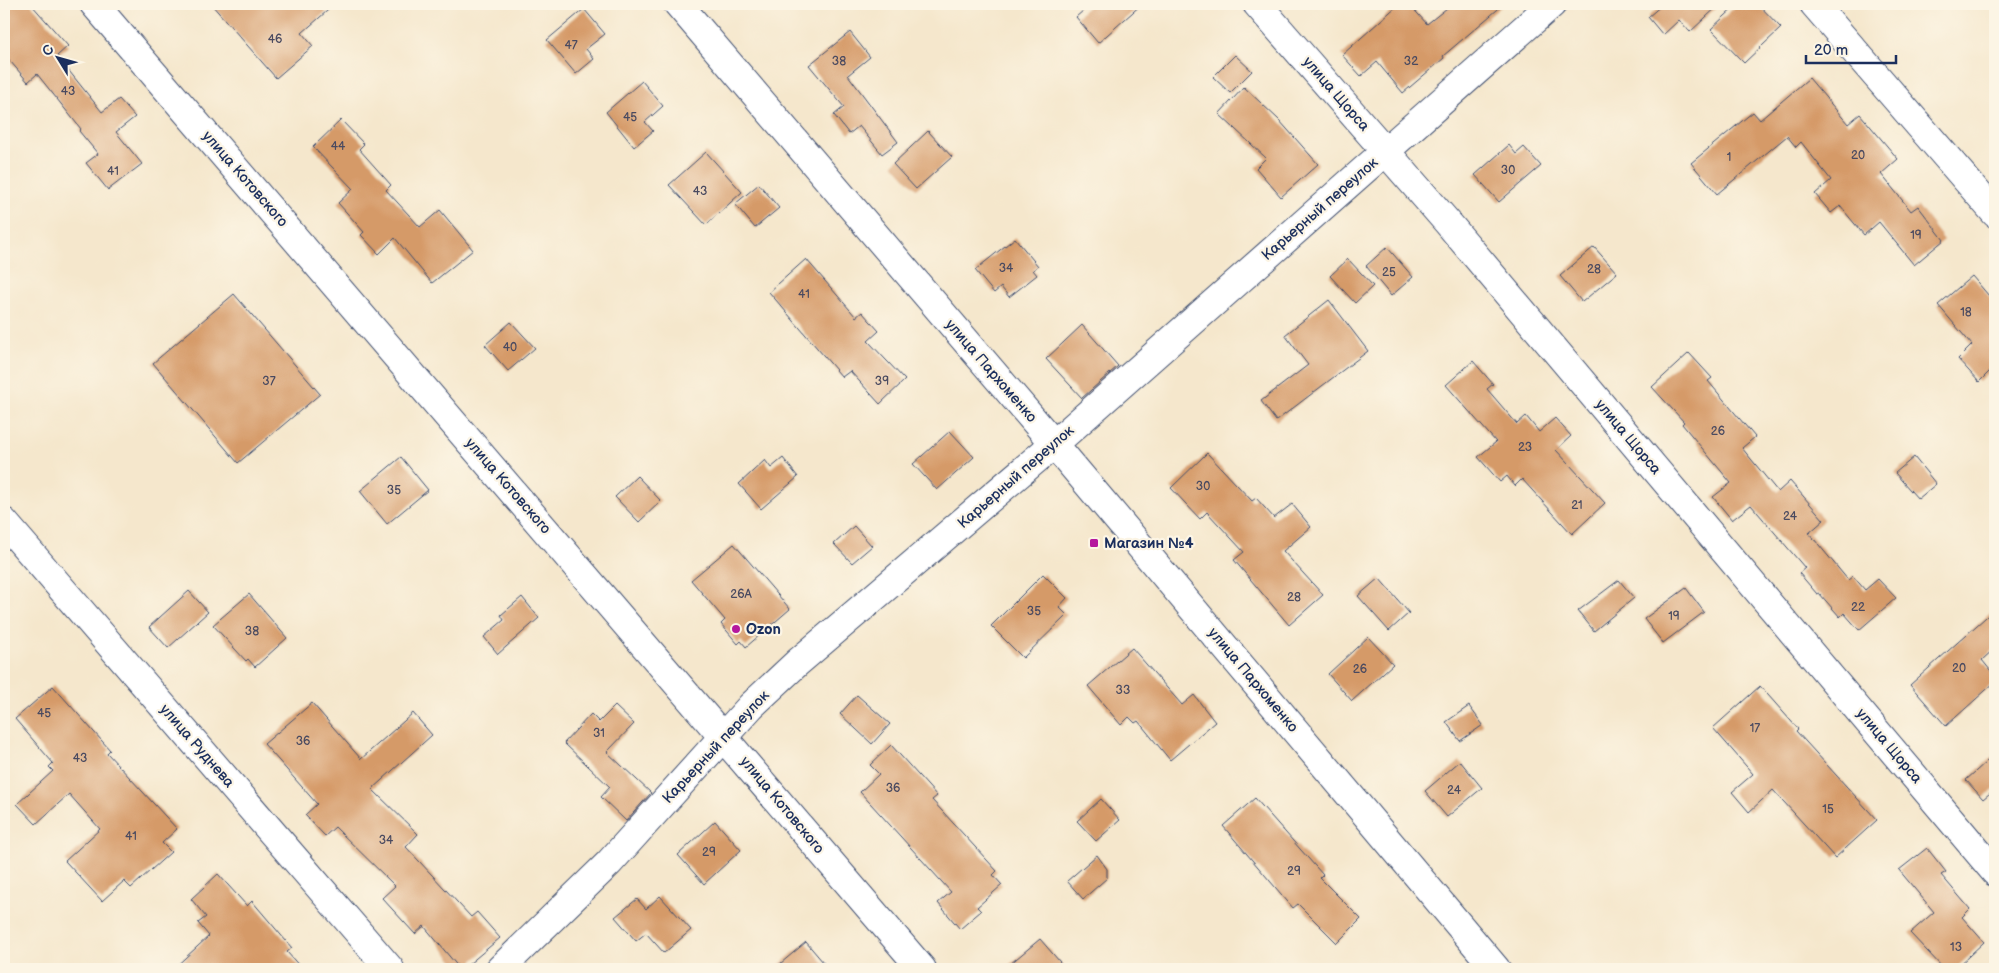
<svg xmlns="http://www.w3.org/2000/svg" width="1999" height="973" font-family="'Balsamiq Sans',sans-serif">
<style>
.building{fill:#d59a68}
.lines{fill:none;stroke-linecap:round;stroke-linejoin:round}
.minor-casing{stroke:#3c4b6e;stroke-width:30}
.tertiary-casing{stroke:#3c4b6e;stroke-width:30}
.minor{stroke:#fff;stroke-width:28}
.tertiary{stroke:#fff;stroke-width:28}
.poi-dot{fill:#b5179e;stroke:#fcf5e5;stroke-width:2}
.labels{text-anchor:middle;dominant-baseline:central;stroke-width:4.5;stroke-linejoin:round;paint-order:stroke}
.number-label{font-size:12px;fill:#4a4a60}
.street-label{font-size:15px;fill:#1b2f5e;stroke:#fcf5e5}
.poi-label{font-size:15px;font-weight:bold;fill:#1b2f5e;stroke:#fcf5e5;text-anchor:start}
</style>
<rect width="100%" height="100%" fill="#fcf5e5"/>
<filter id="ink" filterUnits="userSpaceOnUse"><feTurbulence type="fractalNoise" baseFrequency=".02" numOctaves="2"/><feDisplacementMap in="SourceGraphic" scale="10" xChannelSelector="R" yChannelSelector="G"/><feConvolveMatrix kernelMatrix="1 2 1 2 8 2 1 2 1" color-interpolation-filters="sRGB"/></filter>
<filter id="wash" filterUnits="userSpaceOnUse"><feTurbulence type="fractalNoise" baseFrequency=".0096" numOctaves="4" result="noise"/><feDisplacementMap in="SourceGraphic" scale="20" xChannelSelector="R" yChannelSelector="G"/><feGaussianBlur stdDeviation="1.12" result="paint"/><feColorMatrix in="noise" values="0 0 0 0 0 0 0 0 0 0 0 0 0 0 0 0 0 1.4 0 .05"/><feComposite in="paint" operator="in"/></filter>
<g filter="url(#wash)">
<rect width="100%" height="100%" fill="#f5e7cc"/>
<g id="blocks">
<path class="building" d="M 4,4 L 31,4 L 68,46 L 57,56 L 102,112 L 119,99 L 135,117 L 116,132 L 142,164 L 108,190 L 86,163 L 98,154 L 79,131 L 81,129 L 37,74 L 28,82 L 4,54 Z
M 211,4 L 335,4 L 302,33 L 313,46 L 276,78 Z
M 1091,4 L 1142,4 L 1098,43 L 1076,17 Z
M 1399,4 L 1409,4 L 1427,24 L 1452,4 L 1504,4 L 1443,56 L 1444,58 L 1403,93 L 1377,62 L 1361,76 L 1342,55 Z
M 1663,4 L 1720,4 L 1690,32 L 1679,20 L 1663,35 L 1648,17 Z
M 1738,4 L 1758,4 L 1781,28 L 1744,63 L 1711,29 Z
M 584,9 L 605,34 L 586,49 L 594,59 L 576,74 L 547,40 Z
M 850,32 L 870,57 L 848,75 L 898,142 L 882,154 L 859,126 L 849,134 L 834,115 L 844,107 L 809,65 Z
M 1235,55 L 1252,71 L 1230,93 L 1213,77 Z
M 1809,78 L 1848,124 L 1860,114 L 1898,159 L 1881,174 L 1911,211 L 1918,206 L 1944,240 L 1914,265 L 1879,222 L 1864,235 L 1840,206 L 1831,213 L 1815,194 L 1831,180 L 1801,142 L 1796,147 L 1787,136 L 1717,194 L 1691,163 L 1753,112 L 1760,120 Z
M 642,81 L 663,106 L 645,122 L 653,131 L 634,147 L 606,112 Z
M 1244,87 L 1279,120 L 1318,164 L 1281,197 L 1256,168 L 1266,158 L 1219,114 Z
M 341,120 L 364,144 L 359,149 L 391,185 L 386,190 L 420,227 L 440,210 L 473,250 L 432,283 L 395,238 L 379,254 L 361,235 L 364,232 L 338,203 L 353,189 L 313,147 Z
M 928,131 L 952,157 L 916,189 L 893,164 Z
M 1509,145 L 1516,154 L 1524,147 L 1541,166 L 1499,202 L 1475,175 Z
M 706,152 L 742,192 L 706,225 L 669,185 Z
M 759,184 L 779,208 L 755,228 L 735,204 Z
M 1015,238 L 1038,266 L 1033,270 L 1037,275 L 1009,297 L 1001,287 L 994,293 L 975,270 Z
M 1387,247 L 1413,277 L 1391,296 L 1366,266 Z
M 1594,247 L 1617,273 L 1582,302 L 1560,276 Z
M 806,259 L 856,317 L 862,312 L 879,331 L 868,341 L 905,380 L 880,404 L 850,371 L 842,377 L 769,292 Z
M 1348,259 L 1373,286 L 1355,303 L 1330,276 Z
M 1972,276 L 1995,303 L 1995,373 L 1992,369 L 1979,382 L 1958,359 L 1972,345 L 1938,305 Z
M 234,294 L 320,394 L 238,463 L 153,363 Z
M 1329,300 L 1368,351 L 1276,421 L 1261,401 L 1308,365 L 1285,335 Z
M 511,322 L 535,348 L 508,371 L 485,345 Z
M 1082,325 L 1118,366 L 1082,398 L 1046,359 Z
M 1689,353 L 1712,378 L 1708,381 L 1755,437 L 1742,448 L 1778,492 L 1790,481 L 1824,520 L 1809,533 L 1848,580 L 1853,576 L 1865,590 L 1878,579 L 1896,598 L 1859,630 L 1844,613 L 1840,617 L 1819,593 L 1817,594 L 1799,573 L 1805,568 L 1751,505 L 1732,520 L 1713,497 L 1731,483 L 1682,424 L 1684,422 L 1652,387 Z
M 1473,361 L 1493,384 L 1487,389 L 1517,424 L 1526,416 L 1539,432 L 1555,418 L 1571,436 L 1556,450 L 1605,503 L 1572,534 L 1522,479 L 1515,486 L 1507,476 L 1500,482 L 1478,457 L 1496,442 L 1446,385 Z
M 950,431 L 974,457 L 937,490 L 913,464 Z
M 1207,453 L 1252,501 L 1256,498 L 1274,518 L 1292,504 L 1311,527 L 1283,551 L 1323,595 L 1289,625 L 1234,560 L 1244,552 L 1207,512 L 1200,519 L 1171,488 Z
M 401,457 L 428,490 L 387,524 L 360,491 Z
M 1914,457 L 1936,484 L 1918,499 L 1895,473 Z
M 783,458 L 798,477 L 761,509 L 739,484 L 765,460 L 771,468 Z
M 637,476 L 661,501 L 639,522 L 615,497 Z
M 854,526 L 872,546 L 852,563 L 834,544 Z
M 734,544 L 790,609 L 746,647 L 741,641 L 738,644 L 721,624 L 725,620 L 691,580 Z
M 1043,574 L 1067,598 L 1059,607 L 1067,615 L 1023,658 L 991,626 Z
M 1379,578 L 1409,613 L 1389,631 L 1358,596 Z
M 1619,580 L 1634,598 L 1594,631 L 1578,611 Z
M 1686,588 L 1704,612 L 1663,643 L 1644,619 Z
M 189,591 L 208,612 L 168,648 L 149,627 Z
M 249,594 L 287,638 L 255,667 L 248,659 L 246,661 L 213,625 Z
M 522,597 L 539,618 L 498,654 L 484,637 L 504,620 L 501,615 Z
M 1995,609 L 1995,648 L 1982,660 L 1995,676 L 1995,682 L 1946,726 L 1910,685 Z
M 1368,637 L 1393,664 L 1352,701 L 1328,674 Z
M 1132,648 L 1182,705 L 1194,695 L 1215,722 L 1170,760 L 1138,721 L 1135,723 L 1129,717 L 1121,725 L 1088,686 Z
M 53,686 L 110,750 L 107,753 L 177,829 L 162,843 L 171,852 L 131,888 L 124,881 L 102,901 L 65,861 L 100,829 L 69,794 L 36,824 L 17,804 L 53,771 L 49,767 L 53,763 L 15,719 Z
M 1760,686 L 1798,729 L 1796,731 L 1877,820 L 1835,858 L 1773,790 L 1749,812 L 1732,792 L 1753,774 L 1713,728 Z
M 857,695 L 890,724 L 872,744 L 840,714 Z
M 312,703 L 361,759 L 413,713 L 432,735 L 372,789 L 418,834 L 406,847 L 471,917 L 477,912 L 500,938 L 463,969 L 460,969 L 424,926 L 415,934 L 382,898 L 395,886 L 335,827 L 325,836 L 305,815 L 317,804 L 264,744 Z
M 615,706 L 634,724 L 607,752 L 651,793 L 626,821 L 601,797 L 610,787 L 564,743 L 591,714 L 599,722 Z
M 1469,706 L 1483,725 L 1460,741 L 1446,722 Z
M 891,745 L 937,796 L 932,800 L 997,871 L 993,875 L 1002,885 L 977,907 L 981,911 L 960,929 L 938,903 L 951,892 L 860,792 L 879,774 L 870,765 Z
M 1995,754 L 1995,789 L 1983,799 L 1966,780 Z
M 1460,761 L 1482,788 L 1447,817 L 1425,791 Z
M 1255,798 L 1323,875 L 1320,878 L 1361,919 L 1337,943 L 1298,904 L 1293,908 L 1223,826 Z
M 1101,799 L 1120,820 L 1096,841 L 1077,821 Z
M 715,821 L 741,850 L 704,884 L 678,855 Z
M 1927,848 L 1946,872 L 1941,875 L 1970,909 L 1962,917 L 1984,942 L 1955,969 L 1944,969 L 1910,933 L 1934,912 L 1899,870 Z
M 1097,855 L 1107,869 L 1107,878 L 1083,899 L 1067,881 Z
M 218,874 L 247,906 L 252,901 L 292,948 L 287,952 L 302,969 L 173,969 L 209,936 L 198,923 L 206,917 L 191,899 Z
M 660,896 L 691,930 L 664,953 L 646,933 L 636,941 L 615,917 L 637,899 L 646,909 Z
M 1040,939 L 1066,969 L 1004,969 Z
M 806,942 L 829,969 L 774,969 Z"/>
</g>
</g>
<g filter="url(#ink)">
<use href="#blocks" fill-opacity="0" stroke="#3c4b6e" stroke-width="1"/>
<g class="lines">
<g class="minor-casing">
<path id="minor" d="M 94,4 L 922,969
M 678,4 L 1054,444 L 1496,969
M 1257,4 L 1448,223 L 1995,872
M 4,522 L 390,969
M 500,969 L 609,863 L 751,706 L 797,663 L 1054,444 L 1552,4"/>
</g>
<g class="tertiary-casing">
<path id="tertiary" d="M 1814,4 L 1995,213"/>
</g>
<use href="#minor" class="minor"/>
<use href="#tertiary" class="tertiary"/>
</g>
</g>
<g class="poi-dot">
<rect x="1089" y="538" width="10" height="10" rx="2.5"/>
<circle cx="736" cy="629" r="5"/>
</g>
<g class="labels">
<g class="number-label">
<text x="275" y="39">46</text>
<text x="571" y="45">47</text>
<text x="839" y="61">38</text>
<text x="1411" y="61">32</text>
<text x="68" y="91">43</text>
<text x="630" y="117">45</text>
<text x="338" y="146">44</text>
<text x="1858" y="155">20</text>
<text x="1729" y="157">1</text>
<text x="1508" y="170">30</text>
<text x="113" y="171">41</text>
<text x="700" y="191">43</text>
<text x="1916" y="235">19</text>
<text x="1006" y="268">34</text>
<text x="1594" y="269">28</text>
<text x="1389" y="272">25</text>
<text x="804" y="294">41</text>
<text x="1966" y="312">18</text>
<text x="510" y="347">40</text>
<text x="269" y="381">37</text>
<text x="882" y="381">39</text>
<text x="1718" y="431">26</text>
<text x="1525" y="447">23</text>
<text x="1203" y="486">30</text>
<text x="394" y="490">35</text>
<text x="1577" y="505">21</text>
<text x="1790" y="516">24</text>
<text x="741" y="594">26А</text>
<text x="1294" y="597">28</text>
<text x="1858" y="607">22</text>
<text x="1034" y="611">35</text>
<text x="1674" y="616">19</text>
<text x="252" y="631">38</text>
<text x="1959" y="668">20</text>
<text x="1360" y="669">26</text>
<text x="1123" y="690">33</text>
<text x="44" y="713">45</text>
<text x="1755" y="728">17</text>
<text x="599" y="733">31</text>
<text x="303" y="741">36</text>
<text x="80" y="758">43</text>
<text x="893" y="788">36</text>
<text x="1454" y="790">24</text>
<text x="1828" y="809">15</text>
<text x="131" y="836">41</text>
<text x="386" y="840">34</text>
<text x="709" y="852">29</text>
<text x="1294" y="871">29</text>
<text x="1956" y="947">13</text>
</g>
<g class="street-label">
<text transform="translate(1336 94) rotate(49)">улица Щорса</text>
<text transform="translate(245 179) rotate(49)">улица Котовского</text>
<text transform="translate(1320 209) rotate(-41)">Карьерный переулок</text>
<text transform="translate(991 371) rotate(49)">улица Пархоменко</text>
<text transform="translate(1628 437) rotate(50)">улица Щорса</text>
<text transform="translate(1016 477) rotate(-41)">Карьерный переулок</text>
<text transform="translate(508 486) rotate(49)">улица Котовского</text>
<text transform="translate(1253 680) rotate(50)">улица Пархоменко</text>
<text transform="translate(197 746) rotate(49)">улица Руднева</text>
<text transform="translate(1889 746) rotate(50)">улица Щорса</text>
<text transform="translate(716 747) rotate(-47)">Карьерный переулок</text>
<text transform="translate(782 805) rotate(50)">улица Котовского</text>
</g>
<g class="poi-label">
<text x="1104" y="543">Магазин №4</text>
<text x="746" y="629">Ozon</text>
</g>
</g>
<rect width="1999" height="973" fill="none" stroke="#fcf5e5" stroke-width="20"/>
<g transform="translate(58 58) rotate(307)" stroke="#fcf5e5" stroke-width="4" paint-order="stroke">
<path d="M0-4L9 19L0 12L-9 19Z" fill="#1b2f5e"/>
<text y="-8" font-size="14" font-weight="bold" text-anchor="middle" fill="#1b2f5e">С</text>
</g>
<path d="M1806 55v8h90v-8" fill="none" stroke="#1b2f5e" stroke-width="2.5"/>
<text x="1814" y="55" font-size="15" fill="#1b2f5e" stroke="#fcf5e5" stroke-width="4" paint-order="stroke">20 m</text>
</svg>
